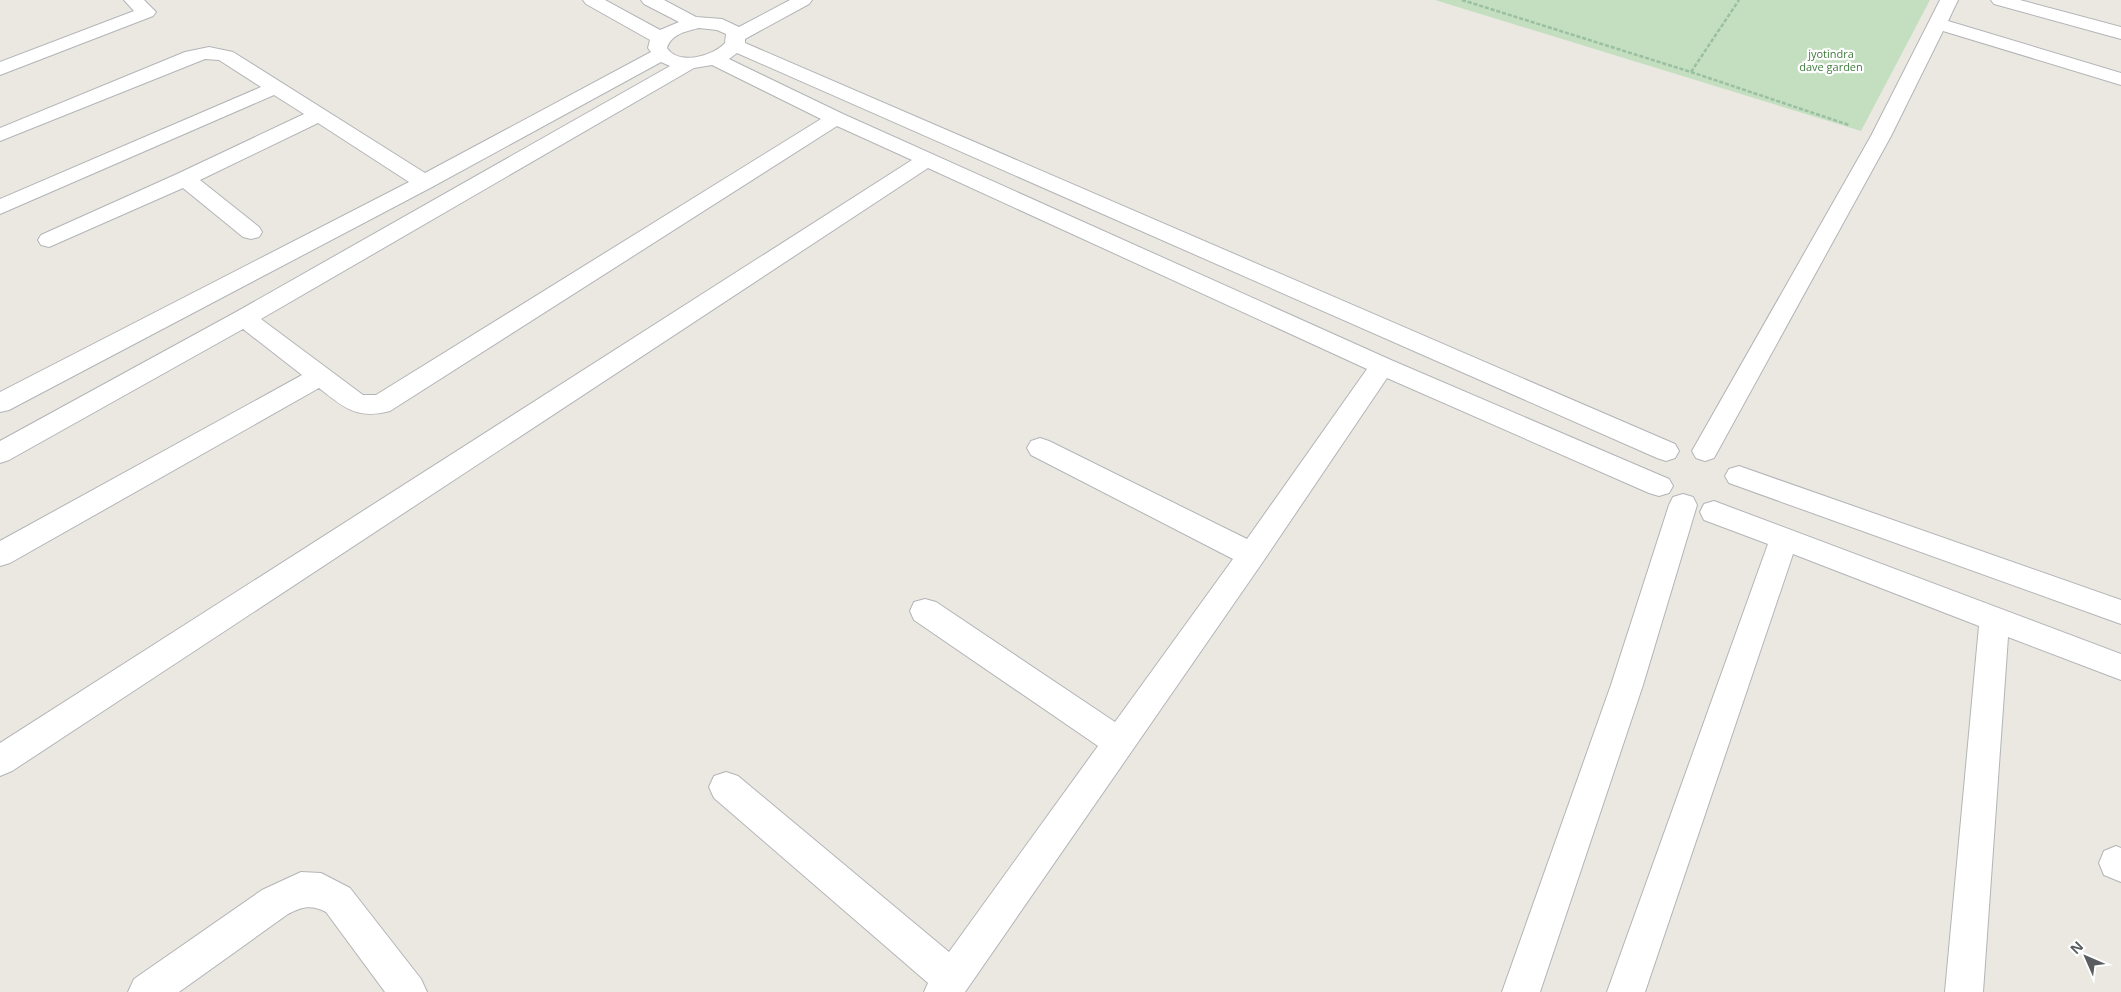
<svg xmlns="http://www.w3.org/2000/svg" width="2121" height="992" font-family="'Open Sans',sans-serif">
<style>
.green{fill:#c3dfc0}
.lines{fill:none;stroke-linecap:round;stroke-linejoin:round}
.minor-casing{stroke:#b2b4b7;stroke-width:2}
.path{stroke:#9abfa1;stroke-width:2.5;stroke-dasharray:4 2;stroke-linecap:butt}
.minor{fill:#fff;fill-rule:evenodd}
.labels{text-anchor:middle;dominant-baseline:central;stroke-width:4.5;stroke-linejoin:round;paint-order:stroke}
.far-park-label{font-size:11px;fill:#417b3e;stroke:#fff}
</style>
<rect width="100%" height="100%" fill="#ebe8e1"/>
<path class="green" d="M 1435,0 L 1930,0 L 1861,131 Z"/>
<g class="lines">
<g class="minor-casing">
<path id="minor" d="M 124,0 L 144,0 L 156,12 L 153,16 L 0,75 L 0,62 L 134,11 Z
M 583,0 L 605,0 L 660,30 L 679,22 L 644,4 L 641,0 L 664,0 L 696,17 L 722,19 L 739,27 L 790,0 L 812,0 L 809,4 L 745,39 L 745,43 L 1675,444 L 1679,451 L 1675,458 L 1666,461 L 1657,458 L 737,53 L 729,59 L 843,114 L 1391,360 L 1669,479 L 1673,486 L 1669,493 L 1659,496 L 1649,493 L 1387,378 L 1262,563 L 965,992 L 924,992 L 928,983 L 714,798 L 709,787 L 714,776 L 726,772 L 738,776 L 949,952 L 1098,746 L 914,620 L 910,611 L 914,602 L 925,599 L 936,602 L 1115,722 L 1233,559 L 1031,455 L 1027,448 L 1031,441 L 1040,438 L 1049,441 L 1247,539 L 1367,369 L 928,168 L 12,771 L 0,776 L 0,743 L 912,160 L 837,126 L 390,411 C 357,420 343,407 319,388 L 10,563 L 0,566 L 0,541 L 302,375 L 243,329 L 9,460 L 0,463 L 0,441 L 236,312 L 670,66 L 661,62 L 432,187 L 9,410 L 0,412 L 0,392 L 409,182 L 318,123 L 200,180 L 259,227 L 262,232 L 259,237 L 251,239 L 243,237 L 183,188 L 49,247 L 41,245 L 38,240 L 41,235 L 177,174 L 304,114 L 274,95 L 0,214 L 0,199 L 261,87 L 219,60 L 205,59 L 0,141 L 0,128 L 185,52 L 209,47 L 233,52 L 425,173 L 651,52 L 648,48 L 650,40 L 586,4 ZM 699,28 L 717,30 L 726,34 L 725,43 C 713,56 679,66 667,48 C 671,34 687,31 699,28 ZM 712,65 L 821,119 L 376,395 L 363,395 L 261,319 L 694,68 Z
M 1940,0 L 1958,0 L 1948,21 L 2121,73 L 2121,85 L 1943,31 L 1891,136 L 1714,458 L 1705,461 L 1696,458 L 1692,451 L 1871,136 Z
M 1991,0 L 2020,0 L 2121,27 L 2121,39 L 1994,4 Z
M 1739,466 L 2121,600 L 2121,624 L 1729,483 L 1725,476 L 1729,469 Z
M 1683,494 L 1693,497 L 1697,505 L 1643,685 L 1540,992 L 1502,992 L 1611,685 L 1669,505 L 1673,497 Z
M 1714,501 L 2121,654 L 2121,680 L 2008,637 L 1983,992 L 1945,992 L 1979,626 L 1793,554 L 1645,992 L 1607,992 L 1768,544 L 1704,520 L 1700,512 L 1704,504 Z
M 2116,846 L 2121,848 L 2121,882 L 2104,875 L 2099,863 L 2104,851 Z
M 301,872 L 321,873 L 350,888 L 421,979 L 427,992 L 385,992 L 326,912 C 311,904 302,907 288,914 L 179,992 L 128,992 L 134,979 L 262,890 Z"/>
</g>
<path class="path" d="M 1462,0 L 1691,72 L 1849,125
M 1691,72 L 1739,0"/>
<use href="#minor" class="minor"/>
</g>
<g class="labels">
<g class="far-park-label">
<text x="1831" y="53">jyotindra<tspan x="1831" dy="13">dave garden</tspan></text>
</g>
</g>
<g transform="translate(2086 957) rotate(315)" stroke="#ffffff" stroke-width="4" paint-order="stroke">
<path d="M0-4L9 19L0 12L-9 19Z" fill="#5a5d60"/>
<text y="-8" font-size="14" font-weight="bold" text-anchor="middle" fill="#5a5d60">N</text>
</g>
</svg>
